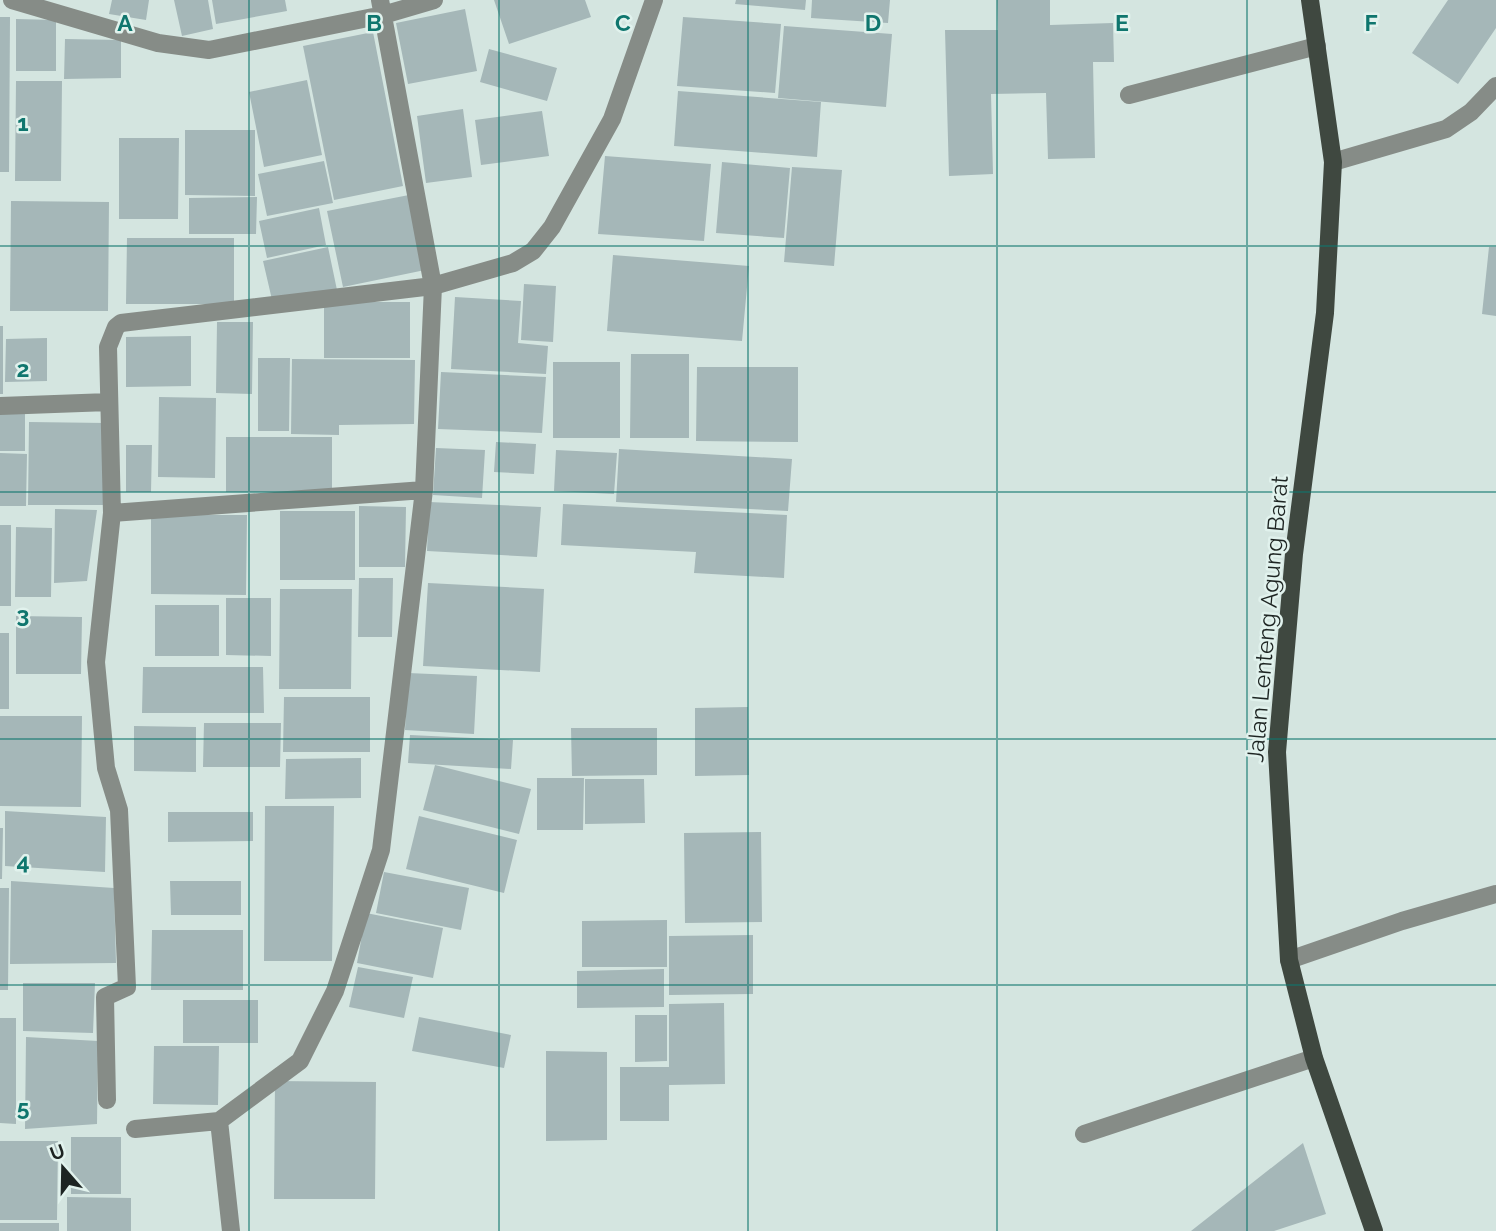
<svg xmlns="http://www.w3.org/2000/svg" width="1496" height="1231" font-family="Raleway,sans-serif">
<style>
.building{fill:#a5b7b8}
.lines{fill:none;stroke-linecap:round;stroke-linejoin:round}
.minor{stroke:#868c87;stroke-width:18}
.major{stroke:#3f4840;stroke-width:18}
.grid{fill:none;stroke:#0f766e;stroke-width:2;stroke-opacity:0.55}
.labels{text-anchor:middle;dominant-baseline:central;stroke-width:5;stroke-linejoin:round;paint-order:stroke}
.street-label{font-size:23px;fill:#1d2422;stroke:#e1f2ed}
.grid-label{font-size:23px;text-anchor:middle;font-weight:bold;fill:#0f766e;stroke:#e1f2ed;stroke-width:5;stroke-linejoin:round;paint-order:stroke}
</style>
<rect width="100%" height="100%" fill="#d4e5e0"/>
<path class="building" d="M 112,0 L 149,0 L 146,20 L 109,14 Z
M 174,0 L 208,0 L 213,29 L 182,36 Z
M 212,0 L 285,0 L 287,11 L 216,24 Z
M 494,0 L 585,0 L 591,17 L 509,44 Z
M 736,0 L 806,0 L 805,10 L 735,4 Z
M 812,0 L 890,0 L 888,23 L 811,18 Z
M 997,0 L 1050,0 L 1050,25 L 1113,23 L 1114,62 L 1093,62 L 1095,158 L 1048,159 L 1046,93 L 991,94 L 993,174 L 949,176 L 945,30 L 998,30 Z
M 1448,0 L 1496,0 L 1496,28 L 1458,84 L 1412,53 Z
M 465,9 L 477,71 L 408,84 L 396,23 Z
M 0,17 L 10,17 L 9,172 L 0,172 Z
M 683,17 L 781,24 L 775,93 L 677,86 Z
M 16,19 L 56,20 L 56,71 L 16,71 Z
M 784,26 L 892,34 L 886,107 L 778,98 Z
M 373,32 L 403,186 L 334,200 L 303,46 Z
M 65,39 L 121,40 L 121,78 L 64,79 Z
M 489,49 L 557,68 L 547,101 L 480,82 Z
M 307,80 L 322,155 L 264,167 L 249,92 Z
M 16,81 L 62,81 L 61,181 L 15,181 Z
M 678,91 L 821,102 L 817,157 L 674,146 Z
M 463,109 L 472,177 L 426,183 L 417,116 Z
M 542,111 L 549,156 L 481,165 L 475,120 Z
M 185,130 L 255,130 L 255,196 L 185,195 Z
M 119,138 L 179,138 L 178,219 L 119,219 Z
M 605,156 L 711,164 L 704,241 L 598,234 Z
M 324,161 L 333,203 L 267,216 L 258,174 Z
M 722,162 L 790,168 L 784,238 L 716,233 Z
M 792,167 L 842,170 L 834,266 L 784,262 Z
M 409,195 L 425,270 L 343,287 L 327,211 Z
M 257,197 L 256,234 L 189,234 L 189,198 Z
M 11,201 L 109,202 L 108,311 L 10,311 Z
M 319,208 L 326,245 L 267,258 L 259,221 Z
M 127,238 L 234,238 L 234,304 L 126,304 Z
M 328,247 L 337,290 L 273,304 L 263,261 Z
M 1489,247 L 1496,247 L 1496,316 L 1482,314 Z
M 613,255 L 749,266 L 742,341 L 607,331 Z
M 524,284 L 556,286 L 553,342 L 521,340 Z
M 455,297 L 521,301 L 518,343 L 548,346 L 546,374 L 451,369 Z
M 324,302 L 410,302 L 410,358 L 324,358 Z
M 217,322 L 253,322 L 252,394 L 216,393 Z
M 0,326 L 3,326 L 3,394 L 0,394 Z
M 191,336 L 191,386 L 126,387 L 126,337 Z
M 47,338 L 47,381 L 5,382 L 6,339 Z
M 631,354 L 689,354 L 689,438 L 630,438 Z
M 258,358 L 290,358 L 289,431 L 258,431 Z
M 292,359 L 415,360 L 414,424 L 339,425 L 339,435 L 291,434 Z
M 553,362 L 620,362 L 620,438 L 553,438 Z
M 697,367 L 798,367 L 798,442 L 696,441 Z
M 441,372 L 546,377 L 542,433 L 438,429 Z
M 159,397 L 216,398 L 215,478 L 158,477 Z
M 0,410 L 25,410 L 25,451 L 0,451 Z
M 29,422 L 106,423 L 105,505 L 28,505 Z
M 226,437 L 332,437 L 332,492 L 226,492 Z
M 496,442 L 536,444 L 534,474 L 494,472 Z
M 126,445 L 152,445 L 151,492 L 126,492 Z
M 436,448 L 485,450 L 482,498 L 433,495 Z
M 619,449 L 792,459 L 788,511 L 616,502 Z
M 556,450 L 617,453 L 614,494 L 554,491 Z
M 0,453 L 27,454 L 26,506 L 0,506 Z
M 429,502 L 541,507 L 537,557 L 427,551 Z
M 563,504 L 787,515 L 784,578 L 694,573 L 696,552 L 561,545 Z
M 359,506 L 406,507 L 405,567 L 359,567 Z
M 55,509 L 97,510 L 87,581 L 54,583 Z
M 280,511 L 355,511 L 355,580 L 280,580 Z
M 151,515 L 247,515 L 246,595 L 151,594 Z
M 0,525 L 11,525 L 11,606 L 0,606 Z
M 16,527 L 52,528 L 51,597 L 15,597 Z
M 359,578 L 393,578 L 392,637 L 358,637 Z
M 428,583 L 544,589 L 540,672 L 423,666 Z
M 280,589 L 352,589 L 351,689 L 279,689 Z
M 226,598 L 271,598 L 271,656 L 226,655 Z
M 155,605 L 219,605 L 219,656 L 155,656 Z
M 16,616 L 82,617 L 81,674 L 16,674 Z
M 0,633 L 9,633 L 9,709 L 0,709 Z
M 143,667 L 263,667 L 264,713 L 142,713 Z
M 408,673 L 477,676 L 474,734 L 405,730 Z
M 284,697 L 370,697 L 370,752 L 283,752 Z
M 748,707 L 749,775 L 695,776 L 695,708 Z
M 0,716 L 82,716 L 81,807 L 0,806 Z
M 204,723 L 281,723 L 280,767 L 203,767 Z
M 134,726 L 196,727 L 196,772 L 134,771 Z
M 571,728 L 657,728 L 657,775 L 572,776 Z
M 410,735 L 513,740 L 511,769 L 408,763 Z
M 361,758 L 361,798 L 285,799 L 286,759 Z
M 435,765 L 531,789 L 519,834 L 423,810 Z
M 537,778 L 584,778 L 583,830 L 537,830 Z
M 585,779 L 644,779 L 645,823 L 585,824 Z
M 265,806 L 334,806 L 332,961 L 264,961 Z
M 5,811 L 106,817 L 105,872 L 5,866 Z
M 168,812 L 253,812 L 253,841 L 168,842 Z
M 419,816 L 517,840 L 504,893 L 406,869 Z
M 0,828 L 3,828 L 2,879 L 0,879 Z
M 761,832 L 762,922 L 685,923 L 684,833 Z
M 384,872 L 469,888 L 461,930 L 376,913 Z
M 11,881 L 114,888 L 116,963 L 10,964 Z
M 170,881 L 241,881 L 241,915 L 171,915 Z
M 0,888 L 9,888 L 8,990 L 0,990 Z
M 366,913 L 443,928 L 433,978 L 357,963 Z
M 667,920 L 667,967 L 582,967 L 582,921 Z
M 152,930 L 243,930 L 243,990 L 151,990 Z
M 753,935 L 753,994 L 669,995 L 669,936 Z
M 358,967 L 413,977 L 404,1018 L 349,1007 Z
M 664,969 L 664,1007 L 577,1008 L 577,971 Z
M 23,983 L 95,983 L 93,1033 L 23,1031 Z
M 183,1000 L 258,1000 L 258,1043 L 183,1043 Z
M 724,1003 L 725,1084 L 669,1085 L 669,1121 L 620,1121 L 620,1067 L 669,1067 L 669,1004 Z
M 635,1015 L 667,1015 L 667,1061 L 635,1062 Z
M 419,1017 L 511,1035 L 504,1068 L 412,1051 Z
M 0,1018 L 16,1018 L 16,1124 L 0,1123 Z
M 26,1037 L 98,1041 L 97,1124 L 25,1129 Z
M 154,1046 L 219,1046 L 218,1105 L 153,1104 Z
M 546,1051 L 607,1052 L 607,1140 L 546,1141 Z
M 275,1081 L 376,1082 L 375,1199 L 274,1199 Z
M 71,1137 L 121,1137 L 121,1194 L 71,1194 Z
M 0,1141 L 58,1141 L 57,1220 L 0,1220 Z
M 1303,1143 L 1326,1214 L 1274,1231 L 1191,1231 Z
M 67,1197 L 131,1198 L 131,1231 L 67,1231 Z
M 0,1223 L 59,1223 L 59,1231 L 0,1231 Z"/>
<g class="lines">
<path class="minor" d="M 12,0 L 158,43 L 209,50 L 383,15 L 434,0
M 1129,95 L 1317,46
M 1333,162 L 1446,129 L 1471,112 L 1496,86
M 0,406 L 109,402
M 112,513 L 424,490
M 1289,960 L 1402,921 L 1496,894
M 107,1100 L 105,997 L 127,987 L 119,810 L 106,768 L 96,662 L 112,513 L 108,347 L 116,327 L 121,323 L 433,286 L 380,0
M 219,1121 L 231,1231
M 135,1129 L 219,1121 L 300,1061 L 335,991 L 381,850 L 424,490 L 433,286 L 513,263 L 533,251 L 552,227 L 612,119 L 654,0
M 1084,1134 L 1314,1058"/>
<path class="major" d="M 1310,0 L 1333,162 L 1325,313 L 1294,554 L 1277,752 L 1289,960 L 1314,1058 L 1374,1231"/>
</g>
<path class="grid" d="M 249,0 L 249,1231M 499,0 L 499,1231M 748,0 L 748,1231M 997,0 L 997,1231M 1247,0 L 1247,1231M 0,246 L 1496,246M 0,492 L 1496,492M 0,739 L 1496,739M 0,985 L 1496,985"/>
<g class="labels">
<g class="street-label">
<text transform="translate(1267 619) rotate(-85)">Jalan Lenteng Agung Barat</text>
</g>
</g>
<g class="grid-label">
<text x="125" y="31">A</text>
<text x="374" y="31">B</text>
<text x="623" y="31">C</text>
<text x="873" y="31">D</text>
<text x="1122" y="31">E</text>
<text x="1371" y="31">F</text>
<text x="23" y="131">1</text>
<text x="23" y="377">2</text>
<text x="23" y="623">3</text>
<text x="23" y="870">4</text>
<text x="23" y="1116">5</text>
</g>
<g transform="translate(63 1168) rotate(340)" stroke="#e1f2ed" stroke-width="5" paint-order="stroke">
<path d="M0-5L12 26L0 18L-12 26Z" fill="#1d2422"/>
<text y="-10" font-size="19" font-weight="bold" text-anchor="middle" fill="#1d2422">U</text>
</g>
</svg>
